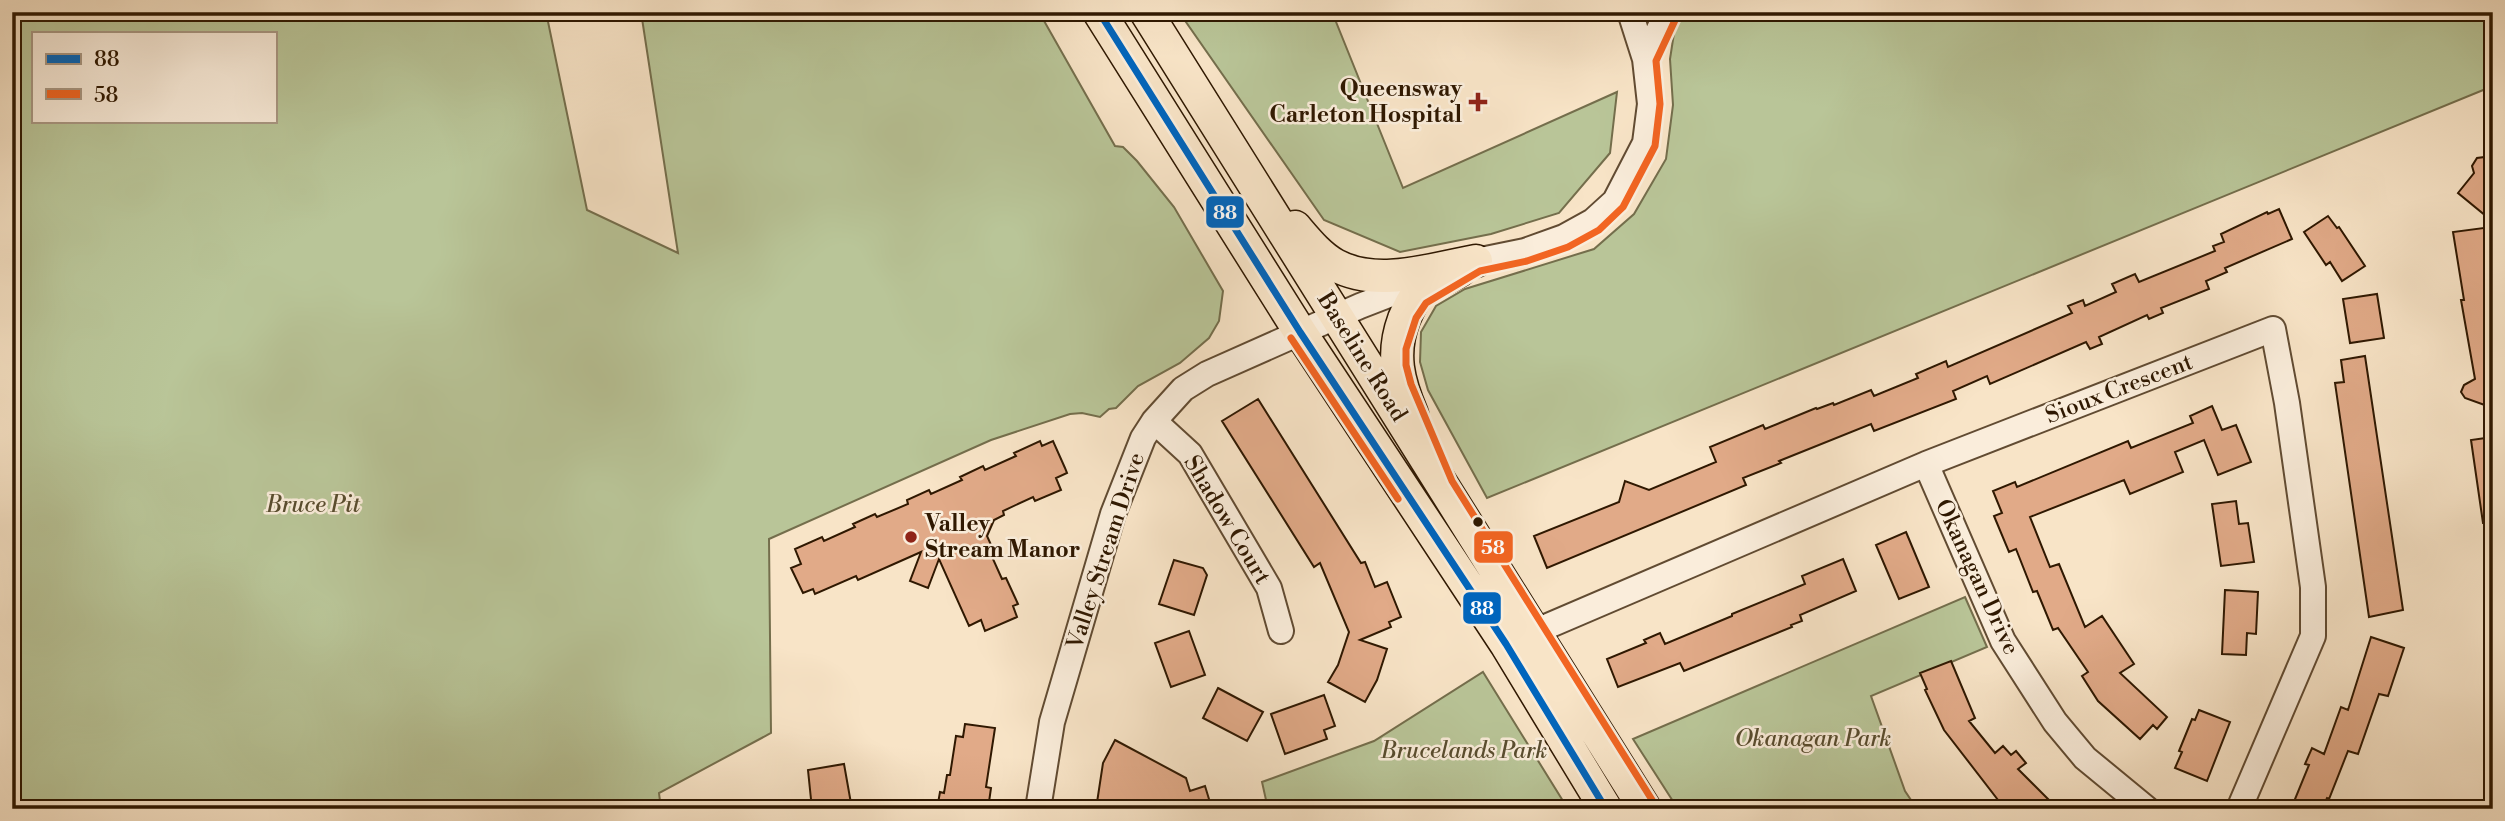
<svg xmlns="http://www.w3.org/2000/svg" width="2505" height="821" font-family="'Libre Bodoni',serif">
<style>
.green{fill:#b9c598;stroke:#746e4c;stroke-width:2;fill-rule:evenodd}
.building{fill:#e1aa88;stroke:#2f1801;stroke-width:2}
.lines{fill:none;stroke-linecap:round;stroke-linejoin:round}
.minor-casing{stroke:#614b32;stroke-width:28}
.major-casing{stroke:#2f1801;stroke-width:35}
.minor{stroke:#faeddb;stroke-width:24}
.major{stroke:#f8e4c7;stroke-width:32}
.bus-1-casing{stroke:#faeddb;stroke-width:12}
.bus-2-casing{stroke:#faeddb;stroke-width:12}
.bus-1{stroke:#0065bd;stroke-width:7}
.bus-2{stroke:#f26522;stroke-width:7}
.poi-dot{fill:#8f2418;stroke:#faeddb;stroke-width:2.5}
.bus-dot{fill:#2f1801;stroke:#faeddb;stroke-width:2.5}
.labels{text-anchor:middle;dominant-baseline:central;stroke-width:5;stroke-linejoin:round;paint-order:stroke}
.poi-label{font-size:23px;font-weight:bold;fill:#2f1801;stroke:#faeddb;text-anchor:end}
.street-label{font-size:23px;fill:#2f1801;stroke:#faeddb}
.park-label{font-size:23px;font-style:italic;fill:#584c2e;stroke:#faeddb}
.line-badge{stroke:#faeddb;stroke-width:2.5}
.badge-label{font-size:19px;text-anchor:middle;font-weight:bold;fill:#fff}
</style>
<rect width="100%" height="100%" fill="#f8e4c7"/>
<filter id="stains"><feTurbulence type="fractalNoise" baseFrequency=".00286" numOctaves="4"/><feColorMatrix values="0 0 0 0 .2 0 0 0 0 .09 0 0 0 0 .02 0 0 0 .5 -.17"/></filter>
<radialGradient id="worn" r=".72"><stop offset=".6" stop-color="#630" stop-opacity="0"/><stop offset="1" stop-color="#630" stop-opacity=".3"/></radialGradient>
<path class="green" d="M 12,12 L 546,12 L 587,210 L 678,253 L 641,12 L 1039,12 L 1115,146 L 1123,147 L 1137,161 L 1174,207 L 1223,291 L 1219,321 L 1209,338 L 1180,363 L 1138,386 L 1116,408 L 1109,409 L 1100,417 L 1082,413 L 1070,414 L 991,440 L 769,539 L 771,733 L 659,793 L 661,809 L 12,809 ZM 275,33 L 275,121 L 33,121 L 33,33 Z
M 1179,12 L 1332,12 L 1403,188 L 1617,92 L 1610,153 L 1559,213 L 1491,234 L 1400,252 L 1324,220 Z
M 1687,12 L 2493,12 L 2493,86 L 1487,498 L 1428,390 L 1420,362 L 1421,332 L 1436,306 L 1465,289 L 1594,249 L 1634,214 L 1666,159 L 1673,105 L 1670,59 L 1674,33 L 1680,19 Z
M 1965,597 L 1987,647 L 1871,696 L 1905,791 L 1917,809 L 1678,809 L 1633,739 Z
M 1483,672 L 1568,809 L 1268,809 L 1262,782 L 1374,741 Z"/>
<path class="building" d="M 2493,156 L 2493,207 L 2486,216 L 2458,193 L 2474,173 L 2472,166 L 2477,158 Z
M 2279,209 L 2292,239 L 2225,268 L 2227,272 L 2206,281 L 2209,289 L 2161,308 L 2163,313 L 2149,319 L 2147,315 L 2099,337 L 2102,344 L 2090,349 L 2086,342 L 1990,384 L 1987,376 L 1953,391 L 1956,399 L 1874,431 L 1871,424 L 1779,461 L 1781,463 L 1743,478 L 1746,485 L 1547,568 L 1534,536 L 1619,502 L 1625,481 L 1649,490 L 1716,462 L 1710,447 L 1763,425 L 1765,429 L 1816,408 L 1817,409 L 1833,403 L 1834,405 L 1871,390 L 1874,396 L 1918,378 L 1916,374 L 1946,361 L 1948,367 L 2072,313 L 2068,306 L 2083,300 L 2085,306 L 2116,292 L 2112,284 L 2135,274 L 2139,282 L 2215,251 L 2213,246 L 2224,242 L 2221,234 L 2267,212 L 2268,214 Z
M 2328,216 L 2337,228 L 2339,227 L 2365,266 L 2342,281 L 2330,262 L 2326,265 L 2304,232 Z
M 2491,227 L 2493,238 L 2493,408 L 2465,398 L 2461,392 L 2464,385 L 2475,379 L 2461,300 L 2464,300 L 2453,232 Z
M 2377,294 L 2384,338 L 2350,343 L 2343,299 Z
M 2365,356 L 2403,610 L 2369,617 L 2335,383 L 2344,382 L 2341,360 Z
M 1258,399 L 1361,563 L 1365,562 L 1375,587 L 1387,582 L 1401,617 L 1389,622 L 1391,627 L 1360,640 L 1387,649 L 1377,680 L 1365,702 L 1328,682 L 1338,665 L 1349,632 L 1320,563 L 1314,567 L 1222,421 Z
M 2212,406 L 2222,430 L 2236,425 L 2251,462 L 2218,475 L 2204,440 L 2175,452 L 2183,472 L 2130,494 L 2124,480 L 2030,517 L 2050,567 L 2059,564 L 2085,627 L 2102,616 L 2134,664 L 2120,673 L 2167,717 L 2157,729 L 2153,725 L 2140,739 L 2098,701 L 2082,676 L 2088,672 L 2058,628 L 2053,630 L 2037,591 L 2033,592 L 2016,549 L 2009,552 L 1994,516 L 2002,513 L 1993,491 L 2015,482 L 2017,487 L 2128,441 L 2131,448 L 2193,423 L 2190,416 Z
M 2493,437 L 2493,523 L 2483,523 L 2471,440 Z
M 1040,441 L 1042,446 L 1053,441 L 1065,468 L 1067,473 L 1056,478 L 1061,490 L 1035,501 L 1033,497 L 1003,511 L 1004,515 L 994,520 L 987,536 L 992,547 L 988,548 L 1002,579 L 1006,578 L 1018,604 L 1013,606 L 1017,617 L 985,631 L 981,620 L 969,626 L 939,559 L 928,588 L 910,581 L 921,552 L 858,580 L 856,576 L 815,594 L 813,589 L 803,593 L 791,568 L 801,564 L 795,549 L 822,537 L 824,541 L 855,527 L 853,524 L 875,514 L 877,517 L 908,504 L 907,500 L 929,490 L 931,494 L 962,480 L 960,477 L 983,466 L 985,470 L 1016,456 L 1014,453 Z
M 2236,501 L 2239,524 L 2248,523 L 2254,562 L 2221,566 L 2212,504 Z
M 1906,532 L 1929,587 L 1899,599 L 1876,545 Z
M 1843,559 L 1856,591 L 1800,615 L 1802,621 L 1791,625 L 1792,627 L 1684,671 L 1680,663 L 1618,687 L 1607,659 L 1646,643 L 1644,640 L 1660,633 L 1665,644 L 1732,616 L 1732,614 L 1805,584 L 1802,576 Z
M 1174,560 L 1203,568 L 1207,575 L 1194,615 L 1159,604 Z
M 2225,590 L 2258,592 L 2256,634 L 2247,633 L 2246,655 L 2222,654 Z
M 1189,631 L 1205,675 L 1171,687 L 1155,643 Z
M 2371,637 L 2404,648 L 2388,696 L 2379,694 L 2358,754 L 2348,751 L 2329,799 L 2327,798 L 2322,809 L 2304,809 L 2293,804 L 2309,765 L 2305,764 L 2312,748 L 2324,754 L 2341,707 L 2348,710 Z
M 1951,661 L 1975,718 L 1969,721 L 1995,753 L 2003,746 L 2011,755 L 2016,751 L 2026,763 L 2018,769 L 2058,809 L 2005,809 L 1944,730 L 1925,690 L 1927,689 L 1920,673 Z
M 1218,688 L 1263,712 L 1247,741 L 1203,718 Z
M 1324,695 L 1335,726 L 1324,730 L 1327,739 L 1285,754 L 1271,714 Z
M 2199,710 L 2230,722 L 2207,781 L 2175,768 L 2182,752 L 2179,751 L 2192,719 L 2195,720 Z
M 965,724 L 995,728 L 986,787 L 991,788 L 988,809 L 937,809 L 940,792 L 944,793 L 947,775 L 950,775 L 956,736 L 963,737 Z
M 1115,740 L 1186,778 L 1190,791 L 1205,786 L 1212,809 L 1096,809 L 1103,763 Z
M 844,764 L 852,809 L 812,809 L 808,770 Z"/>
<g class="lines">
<g class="minor-casing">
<path id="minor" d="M 1645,59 L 1667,12
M 1154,421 L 1190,454 L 1269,588 L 1281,631
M 1926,464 L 2003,641 L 2055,722 L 2085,758 L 2147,809
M 1520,638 L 1926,464 L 2273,329 L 2287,403 L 2313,587 L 2313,636 L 2239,809
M 1038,809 L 1052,722 L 1113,514 L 1143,438 L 1154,421 L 1183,389 L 1207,374 L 1360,306 L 1476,261 L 1525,251 L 1564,237 L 1593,221 L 1615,201 L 1645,143 L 1650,104 L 1645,59 L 1630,12"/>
</g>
<g class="major-casing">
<path id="major" d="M 1099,12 L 1300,332 L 1506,644 L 1606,809
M 1146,12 L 1645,809
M 1295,227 C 1307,241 1319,256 1335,265 C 1378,288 1431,269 1476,261
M 1412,414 C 1398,381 1391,354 1404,319 C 1407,312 1412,301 1417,295 C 1428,285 1447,278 1460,270"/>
</g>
<use href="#minor" class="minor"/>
<use href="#major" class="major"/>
<g class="bus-1-casing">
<path id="bus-1" d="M 1099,12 L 1300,332 L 1506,644 L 1606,809"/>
</g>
<g class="bus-2-casing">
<path id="bus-2" d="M 1291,338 L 1398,499
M 1654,803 L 1452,481 L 1411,384 L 1406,365 L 1406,349 L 1416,318 L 1426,303 L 1480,271 L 1527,261 L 1568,247 L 1599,230 L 1623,207 L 1655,146 L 1660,104 L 1656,61 L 1677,16"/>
</g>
<use href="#bus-1" class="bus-1"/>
<use href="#bus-2" class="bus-2"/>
</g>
<g class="poi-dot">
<path d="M1474.5 91.5h7v7h7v7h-7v7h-7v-7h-7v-7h7z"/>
<circle cx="911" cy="537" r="7"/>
</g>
<circle class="bus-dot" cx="1478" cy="522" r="6"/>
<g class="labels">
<g class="poi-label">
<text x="1462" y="89">Queensway<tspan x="1462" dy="26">Carleton Hospital</tspan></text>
<text x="925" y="524" text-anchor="start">Valley<tspan x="925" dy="26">Stream Manor</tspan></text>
</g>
<g class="street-label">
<text transform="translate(1362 357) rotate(58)">Baseline Road</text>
<text transform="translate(2119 389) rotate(-21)">Sioux Crescent</text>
<text transform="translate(1227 520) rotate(59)">Shadow Court</text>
<text transform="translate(1106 551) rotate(-72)">Valley Stream Drive</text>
<text transform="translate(1977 577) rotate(65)">Okanagan Drive</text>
</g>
<g class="park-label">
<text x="313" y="505">Bruce Pit</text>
<text x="1813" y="739">Okanagan Park</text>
<text x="1464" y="751">Brucelands Park</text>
</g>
</g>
<g class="line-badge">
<rect x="1205" y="195" width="40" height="34" rx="7" fill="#0065bd"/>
<rect x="1473" y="530" width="41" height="34" rx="7" fill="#f26522"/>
<rect x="1462" y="591" width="40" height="34" rx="7" fill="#0065bd"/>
</g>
<g class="badge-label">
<text x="1225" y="219">88</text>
<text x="1493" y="554">58</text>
<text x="1482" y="615">88</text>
</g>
<rect width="2505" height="821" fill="none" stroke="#f8e4c7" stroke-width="42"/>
<rect x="14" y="14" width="2477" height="793" fill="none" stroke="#2f1801" stroke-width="3.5"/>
<rect x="21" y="21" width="2463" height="779" fill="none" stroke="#2f1801" stroke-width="2"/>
<rect x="32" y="32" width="245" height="91" fill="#faeddb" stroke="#a99884" stroke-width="2"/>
<rect x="46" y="54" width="35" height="10" fill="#0065bd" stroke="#a99884" stroke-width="2"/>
<text x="94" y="66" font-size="21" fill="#2f1801">88</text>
<rect x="46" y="89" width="35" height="10" fill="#f26522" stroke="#a99884" stroke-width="2"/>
<text x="94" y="102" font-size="21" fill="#2f1801">58</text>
<rect width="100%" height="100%" filter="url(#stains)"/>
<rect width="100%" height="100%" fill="url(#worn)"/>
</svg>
